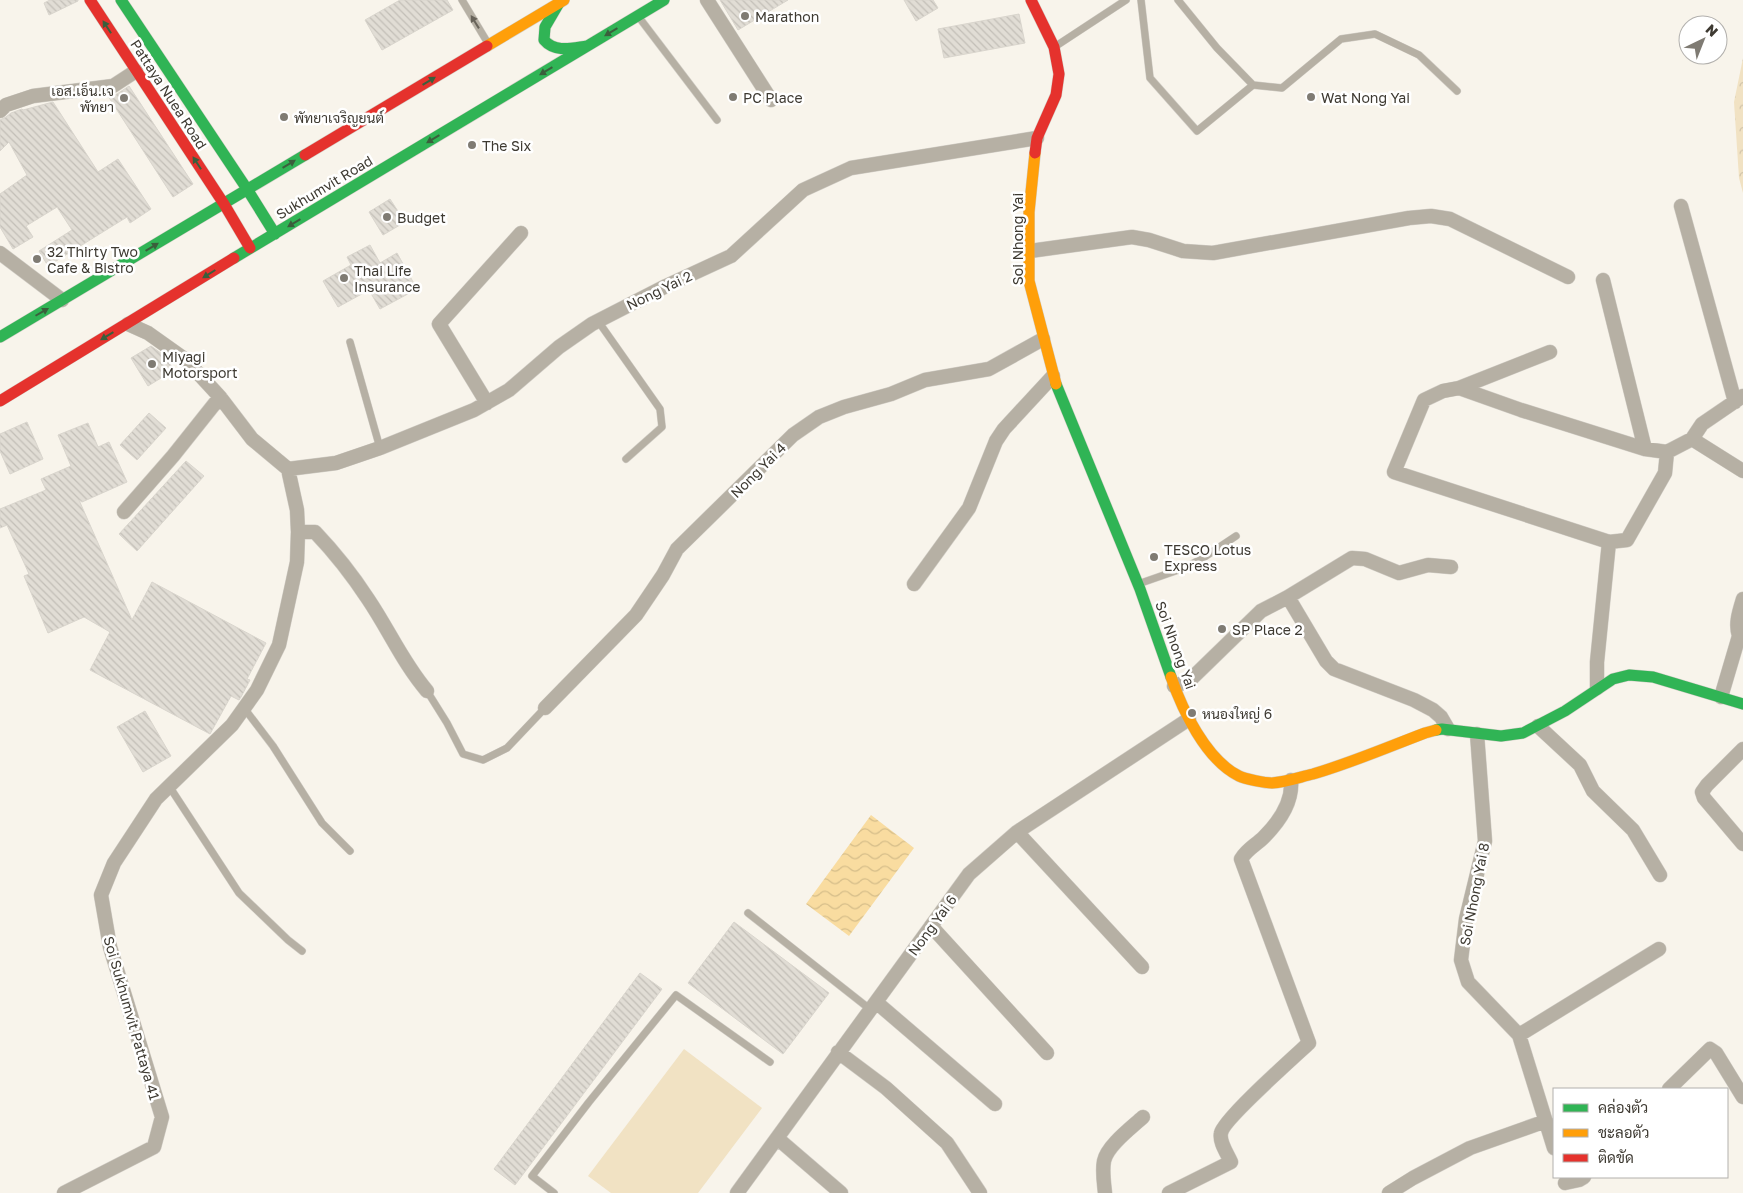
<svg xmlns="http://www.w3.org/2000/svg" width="1743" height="1193" font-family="'Golos Text',Sarabun,sans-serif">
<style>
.grass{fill:#f1e2c3}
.park{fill:url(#park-crowns)}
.water{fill:url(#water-waves)}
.building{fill:url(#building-back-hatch);stroke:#d9d5cd}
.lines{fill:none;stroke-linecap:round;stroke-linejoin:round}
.lane-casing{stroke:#d2cec7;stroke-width:8}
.street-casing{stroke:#d2cec7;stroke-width:15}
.fast-casing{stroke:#d2cec7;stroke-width:12}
.slow-casing{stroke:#d2cec7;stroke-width:12}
.jam-casing{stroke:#d2cec7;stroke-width:12}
.lane{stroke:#b6b0a4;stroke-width:7}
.street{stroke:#b6b0a4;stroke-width:14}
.fast{stroke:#30b455;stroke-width:11}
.slow{stroke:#ff9f0a;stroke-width:11}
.jam{stroke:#e5322d;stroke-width:11}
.oneway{fill:#68635a}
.oneway2{fill:#3a5f3c}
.poi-dot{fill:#7f7b73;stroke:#fff;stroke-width:2}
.labels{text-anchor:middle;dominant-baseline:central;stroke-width:5;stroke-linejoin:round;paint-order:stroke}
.poi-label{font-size:14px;fill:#3e3a32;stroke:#fff;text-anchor:start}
.street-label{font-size:14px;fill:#3e3a32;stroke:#fff}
</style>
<defs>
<pattern id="park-crowns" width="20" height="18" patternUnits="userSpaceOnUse" patternTransform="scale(1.25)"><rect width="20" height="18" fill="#f1e2c3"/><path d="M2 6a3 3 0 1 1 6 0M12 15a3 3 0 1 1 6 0" fill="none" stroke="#d0c3a8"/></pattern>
<pattern id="water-waves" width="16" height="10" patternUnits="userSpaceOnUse" patternTransform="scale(1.25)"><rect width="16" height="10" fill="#f9dca0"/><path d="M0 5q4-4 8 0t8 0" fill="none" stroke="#d6be8a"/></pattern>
<pattern id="building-back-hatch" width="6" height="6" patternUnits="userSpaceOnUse" patternTransform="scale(1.25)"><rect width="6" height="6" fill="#e1ddd5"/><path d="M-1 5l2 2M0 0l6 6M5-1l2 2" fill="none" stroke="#c2beb7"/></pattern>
</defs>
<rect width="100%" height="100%" fill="#f8f4eb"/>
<path class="grass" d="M 684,1049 L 762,1108 L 698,1193 L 611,1193 L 588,1176 Z"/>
<path class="park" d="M 1743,58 L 1743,193 L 1739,178 L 1734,102 Z"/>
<path class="water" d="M 871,815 L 914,848 L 849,936 L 806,904 Z"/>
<path class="building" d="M 50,0 L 78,0 L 78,1 L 49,15 L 44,3 Z
M 400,0 L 447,0 L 453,10 L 382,50 L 365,20 Z
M 720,0 L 788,0 L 738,30 Z
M 904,0 L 933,0 L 938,8 L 916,21 Z
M 1019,14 L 1025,43 L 944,58 L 938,29 Z
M 129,86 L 193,184 L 173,197 L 108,96 L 117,94 Z
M 53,102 L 98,172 L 118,159 L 151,209 L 130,223 L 127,217 L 48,266 L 39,251 L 72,230 L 57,207 L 26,226 L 33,237 L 13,249 L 0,227 L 0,194 L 27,175 L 9,142 L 0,151 L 0,120 L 6,117 L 11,113 L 22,109 L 23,110 Z
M 390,199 L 405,222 L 383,235 L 369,212 Z
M 370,245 L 380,263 L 397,253 L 417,289 L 380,309 L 369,290 L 338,307 L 323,281 L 351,265 L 347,257 Z
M 151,346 L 165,356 L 174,370 L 148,386 L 131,358 Z
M 149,413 L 166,428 L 137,460 L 120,445 Z
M 27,422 L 43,459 L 10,474 L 0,451 L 0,434 Z
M 88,423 L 98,447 L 109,442 L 127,482 L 82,502 L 79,500 L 132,620 L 152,582 L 266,643 L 247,679 L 250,680 L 241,697 L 239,700 L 231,696 L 210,734 L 90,670 L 110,632 L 84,617 L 48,633 L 24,576 L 29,574 L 7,525 L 0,528 L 0,509 L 46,490 L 41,479 L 71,466 L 58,435 Z
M 186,461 L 204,476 L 137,551 L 119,534 Z
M 145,711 L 171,756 L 143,772 L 117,727 Z
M 734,922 L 829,993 L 783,1054 L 688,983 Z
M 640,973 L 662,989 L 515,1185 L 494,1169 Z"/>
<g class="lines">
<g class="lane-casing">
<path id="lane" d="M 462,0 L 486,40
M 1141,0 L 1150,78 L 1197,131 L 1253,85
M 1178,0 L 1217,48 L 1253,85 L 1282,88 L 1341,39 L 1375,34 L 1419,55 L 1457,91
M 641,20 L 717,120
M 1056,46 L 1126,0
M 598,321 L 660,409 L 662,427 L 626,459
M 350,342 L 380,448
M 1141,583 L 1184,568 L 1203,558 L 1236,536
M 427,691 L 447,723 L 463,754 L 483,760 L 507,748 L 545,708
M 244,708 L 273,746 L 322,823 L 350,851
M 169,786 L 239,893 L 288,940 L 302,951
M 748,913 L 871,1010
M 554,1193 L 532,1176 L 589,1102 L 676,995 L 770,1062"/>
</g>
<g class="street-casing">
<path id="street" d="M 707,0 L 771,100
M 0,111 L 6,105 L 33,96 L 113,86 L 136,71
M 1681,206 L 1735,402
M 1030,251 L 1132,237 L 1149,240 L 1183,251 L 1213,253 L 1409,218 L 1431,216 L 1450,219 L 1568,277
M 0,253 L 62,300
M 1603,280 L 1645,449
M 1459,388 L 1550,352
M 487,403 L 439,324 L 521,233
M 1692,439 L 1743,471
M 288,469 L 336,463 L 380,448 L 474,410 L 509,390 L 559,347 L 592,324 L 666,286 L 731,256 L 803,190 L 851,168 L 1037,138
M 124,512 L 173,456 L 220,397
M 298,532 L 315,532 C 335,553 353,576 368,599 C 389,630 403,663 427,691
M 1609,542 L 1394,472 L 1424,400 L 1443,391 L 1459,388 L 1521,410 L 1645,449 L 1667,452
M 914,584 L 969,508 L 996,441 L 1004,429 L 1053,376
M 1288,597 L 1326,661 L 1334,669 L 1414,700 L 1433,710 L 1441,717 L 1448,729
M 1174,686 L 1189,681 L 1261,611 L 1288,597 L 1352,558 L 1365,559 L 1399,573 L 1428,565 L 1451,567
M 1597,688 L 1597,662 L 1609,542 L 1627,540 L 1665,473 L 1667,452 L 1692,439 L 1702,424 L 1743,396
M 1721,697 L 1739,636 C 1735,624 1739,612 1743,599
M 545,708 L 636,615 L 663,575 L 677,549 L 793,435 L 819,417 L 844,407 L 891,394 L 925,380 L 989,369 L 1043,339
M 1538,726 L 1580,765 L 1593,791 L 1633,830 L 1660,875
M 1477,734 L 1485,841 L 1466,919 L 1461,960 L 1468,982 L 1519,1035 L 1554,1148
M 1743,749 L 1707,785 L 1702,792 L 1704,798 L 1743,844
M 1017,832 L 1142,967
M 931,926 L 1047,1053
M 876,1002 L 995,1104
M 1519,1035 L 1659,949
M 838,1052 L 886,1088 L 947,1143 L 980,1193
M 1669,1089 L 1710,1049 L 1716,1053 L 1743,1097
M 777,1138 L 841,1193
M 1565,1183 L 1579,1180 L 1584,1177
M 64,1193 L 154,1147 L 162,1117 L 110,947 L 101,895 L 114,863 L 156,799 L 232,725 L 257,690 L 279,645 L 297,562 L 298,532 L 297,510 L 288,469 L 252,439 L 220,397 L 186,360 L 148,333 L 128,324
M 737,1193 L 969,874 L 1017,832 L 1189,719
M 1105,1193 C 1104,1183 1102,1171 1104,1161 C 1107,1146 1131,1128 1143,1117
M 1169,1193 L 1231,1162 C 1227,1153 1219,1142 1221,1133 C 1223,1120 1295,1056 1309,1043 L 1241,859 C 1247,849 1256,845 1264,837 C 1279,822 1293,802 1291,780
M 1389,1193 L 1413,1178 L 1470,1148 L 1546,1121"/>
</g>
<g class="fast-casing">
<path id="fast" d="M 121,0 L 247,189
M 559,3 L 545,27 L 544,40 C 555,53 572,48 587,46
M 247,189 L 275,234
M 234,258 L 664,0
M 0,337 L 305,155
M 1056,384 L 1140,589 L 1171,677
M 1436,730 L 1442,729 L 1501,736 L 1523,733 L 1565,711 L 1613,679 L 1629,675 L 1653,677 L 1743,704"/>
</g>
<g class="slow-casing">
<path id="slow" d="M 487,46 L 564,0
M 1035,153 L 1029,212 L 1029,281 L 1056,384
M 1171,677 C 1182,709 1206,760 1239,776 C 1245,779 1265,783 1272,783 C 1286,782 1300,777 1313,774 C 1351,763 1388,747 1425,733 L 1436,730"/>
</g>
<g class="jam-casing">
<path id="jam" d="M 90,0 L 224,204
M 1031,0 L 1054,47 L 1059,74 L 1056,95 L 1037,138 L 1035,153
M 305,155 L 487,46
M 224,204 L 250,248
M 0,401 L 234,258"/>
</g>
<use href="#lane" class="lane"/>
<use href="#street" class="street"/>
<use href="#fast" class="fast"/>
<use href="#slow" class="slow"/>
<use href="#jam" class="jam"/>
</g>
<defs><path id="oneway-solid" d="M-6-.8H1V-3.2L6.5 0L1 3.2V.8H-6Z" transform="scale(1.25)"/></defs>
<use class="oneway" href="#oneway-solid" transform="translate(475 22) rotate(-122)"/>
<g class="oneway2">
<use href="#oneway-solid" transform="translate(107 27) rotate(-123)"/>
<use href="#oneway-solid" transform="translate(611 32) rotate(149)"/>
<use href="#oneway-solid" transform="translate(546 71) rotate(149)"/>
<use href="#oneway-solid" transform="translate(429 81) rotate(-31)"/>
<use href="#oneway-solid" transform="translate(433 139) rotate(149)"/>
<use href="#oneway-solid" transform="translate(197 163) rotate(-123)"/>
<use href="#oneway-solid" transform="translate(289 164) rotate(-31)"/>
<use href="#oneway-solid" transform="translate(294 223) rotate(149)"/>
<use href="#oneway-solid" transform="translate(152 247) rotate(-31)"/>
<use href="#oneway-solid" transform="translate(209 274) rotate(148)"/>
<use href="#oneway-solid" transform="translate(42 312) rotate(-30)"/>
<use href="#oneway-solid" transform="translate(107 336) rotate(149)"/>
</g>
<g class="poi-dot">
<circle cx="745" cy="16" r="5"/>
<circle cx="733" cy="97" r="5"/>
<circle cx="1311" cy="97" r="5"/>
<circle cx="124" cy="98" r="5"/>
<circle cx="284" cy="117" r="5"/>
<circle cx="472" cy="145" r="5"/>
<circle cx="387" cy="217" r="5"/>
<circle cx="37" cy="259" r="5"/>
<circle cx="344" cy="278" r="5"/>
<circle cx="152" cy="364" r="5"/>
<circle cx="1154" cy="557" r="5"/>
<circle cx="1222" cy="629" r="5"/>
<circle cx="1192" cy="713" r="5"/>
</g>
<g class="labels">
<g class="poi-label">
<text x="755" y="16">Marathon</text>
<text x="114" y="90" text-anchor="end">เอส.เอ็น.เจ<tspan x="114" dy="16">พัทยา</tspan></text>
<text x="743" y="97">PC Place</text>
<text x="1321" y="97">Wat Nong Yai</text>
<text x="294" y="117">พัทยาเจริญยนต์</text>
<text x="482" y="145">The Six</text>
<text x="397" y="217">Budget</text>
<text x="47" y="251">32 Thirty Two<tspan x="47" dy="16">Cafe &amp; Bistro</tspan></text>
<text x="354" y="270">Thai Life<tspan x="354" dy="16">Insurance</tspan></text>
<text x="162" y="356">Miyagi<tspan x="162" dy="16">Motorsport</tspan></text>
<text x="1164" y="549">TESCO Lotus<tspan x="1164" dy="16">Express</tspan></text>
<text x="1232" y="629">SP Place 2</text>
<text x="1202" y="713">หนองใหญ่ 6</text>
</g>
<g class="street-label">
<text transform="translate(169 94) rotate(57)">Pattaya Nuea Road</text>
<text transform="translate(324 187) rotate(-31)">Sukhumvit Road</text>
<text transform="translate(1017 239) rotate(-90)">Soi Nhong Yai</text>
<text transform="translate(659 290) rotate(-26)">Nong Yai 2</text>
<text transform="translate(758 470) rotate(-45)">Nong Yai 4</text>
<text transform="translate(1176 645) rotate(70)">Soi Nhong Yai</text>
<text transform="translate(1474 894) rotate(-79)">Soi Nhong Yai 8</text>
<text transform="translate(932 925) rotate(-54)">Nong Yai 6</text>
<text transform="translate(132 1018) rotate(74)">Soi Sukhumvit Pattaya 41</text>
</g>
</g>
<rect x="1553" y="1088" width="175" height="90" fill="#ffffff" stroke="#b2b0ad"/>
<rect x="1563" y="1104" width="25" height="8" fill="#30b455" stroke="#b2b0ad"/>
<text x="1598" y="1113" font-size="15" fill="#3e3a32">คล่องตัว</text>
<rect x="1563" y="1129" width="25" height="8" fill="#ff9f0a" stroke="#b2b0ad"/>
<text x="1598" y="1138" font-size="15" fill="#3e3a32">ชะลอตัว</text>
<rect x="1563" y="1154" width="25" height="8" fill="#e5322d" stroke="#b2b0ad"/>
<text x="1598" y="1163" font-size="15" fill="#3e3a32">ติดขัด</text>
<g transform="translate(1703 40) rotate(43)"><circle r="24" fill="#ffffff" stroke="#b2b0ad"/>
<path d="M0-4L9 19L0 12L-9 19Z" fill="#7f7b73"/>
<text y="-8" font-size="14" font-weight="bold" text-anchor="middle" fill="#3e3a32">N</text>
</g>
</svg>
